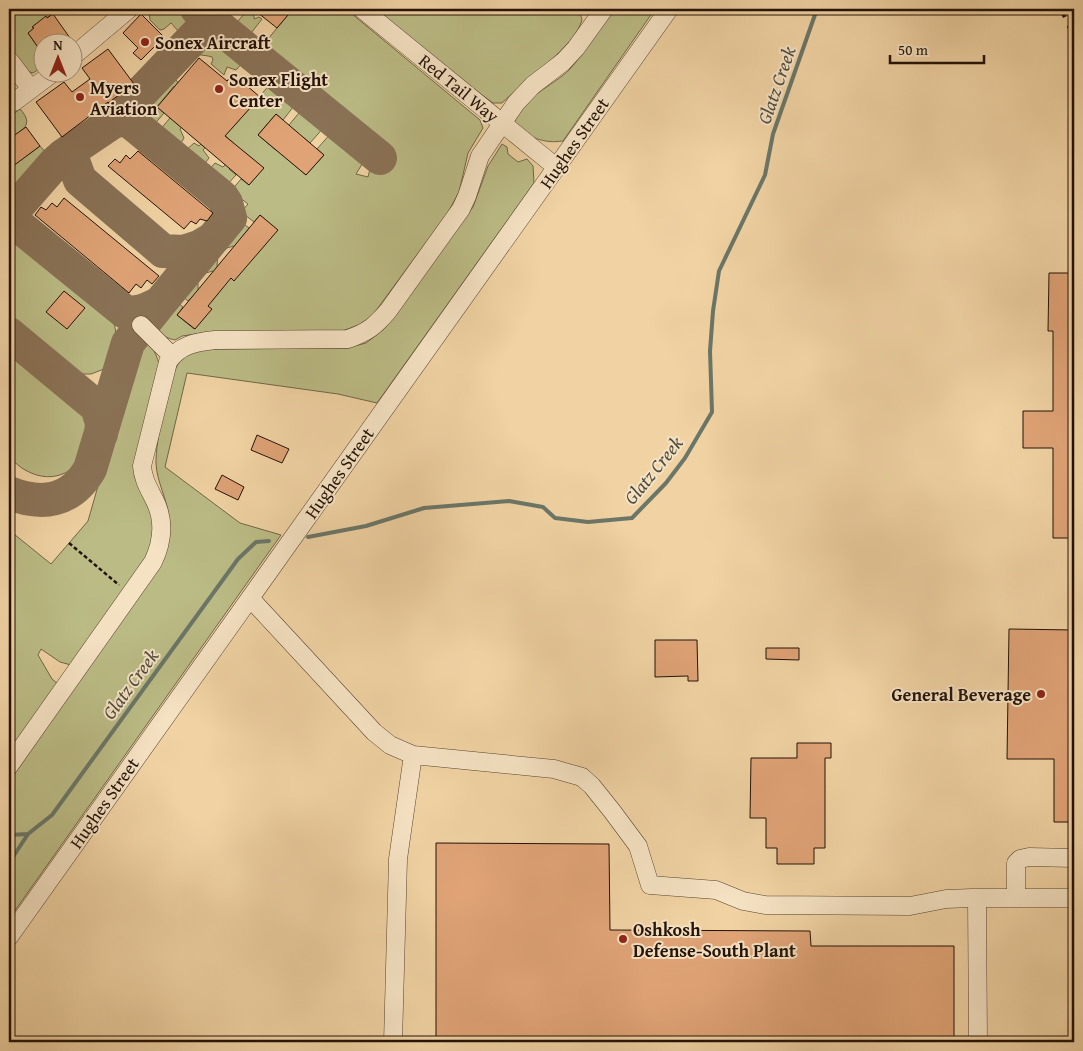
<svg xmlns="http://www.w3.org/2000/svg" width="1083" height="1051" font-family="'Gentium Book Plus',serif">
<style>
.green{fill:#bbbb85;stroke:#6f6647}
.lines{fill:none;stroke-linecap:round;stroke-linejoin:round}
.stream{stroke:#6a7668;stroke-width:4}
.taxiway{stroke:#8a7256;stroke-width:34}
.building{fill:#dfa376;stroke:#231209}
.minor-casing{stroke:#564230;stroke-width:19}
.path{stroke:#231209;stroke-width:2.5;stroke-dasharray:4 2.5;stroke-linecap:butt}
.minor{stroke:#f5e2c3;stroke-width:18}
.rail{stroke:#231209;stroke-width:4;stroke-dasharray:9 9;stroke-linecap:butt}
.poi-dot{fill:#8f2418;stroke:#f5e2c3;stroke-width:2}
.labels{text-anchor:middle;dominant-baseline:central;stroke-width:4;stroke-linejoin:round;paint-order:stroke}
.poi-label{font-size:18px;font-weight:bold;fill:#231209;stroke:#f5e2c3;text-anchor:start}
.street-label{font-size:18px;fill:#231209;stroke:#f5e2c3}
.water-label{font-size:19px;font-style:italic;fill:#4d4c40;stroke:#f5e2c3}
</style>
<rect width="100%" height="100%" fill="#f0d2a3"/>
<filter id="stains"><feTurbulence type="fractalNoise" baseFrequency=".004" numOctaves="4"/><feColorMatrix values="0 0 0 0 .2 0 0 0 0 .09 0 0 0 0 .02 0 0 0 .5 -.17"/></filter>
<radialGradient id="worn" r=".72"><stop offset=".6" stop-color="#630" stop-opacity="0"/><stop offset="1" stop-color="#630" stop-opacity=".3"/></radialGradient>
<path class="green" d="M 9,9 L 49,9 L 53,14 L 33,26 L 34,28 L 28,33 L 42,53 L 42,67 L 33,73 C 24,72 10,58 9,49 C 7,37 9,22 9,9 Z
M 147,9 L 183,9 L 193,18 L 194,23 L 185,35 C 179,34 175,27 171,23 L 164,29 L 160,30 L 150,20 L 149,12 Z
M 248,9 L 254,12 L 254,19 L 259,17 L 262,19 L 248,37 L 234,26 Z
M 293,9 L 346,9 L 480,120 L 483,128 L 468,153 L 459,192 L 447,214 L 372,316 L 359,325 L 342,331 L 209,332 L 182,336 L 175,340 C 163,337 156,333 152,321 L 171,297 L 183,307 L 177,315 L 194,329 L 211,309 L 194,295 L 188,301 L 176,291 L 190,273 L 198,279 L 198,289 L 212,301 L 226,282 L 213,271 L 202,274 L 195,267 L 211,248 L 218,254 L 217,266 L 234,280 L 251,260 L 234,246 L 223,249 L 215,243 L 236,218 L 249,228 L 243,236 L 260,250 L 277,230 L 260,215 L 254,222 L 241,212 L 248,204 L 231,191 L 241,179 L 249,185 L 263,168 L 243,151 L 229,169 L 236,175 L 225,187 L 207,172 L 215,163 L 223,167 L 225,165 L 239,148 L 220,131 L 203,150 L 209,158 L 202,167 L 184,152 L 194,143 L 199,146 L 201,144 L 223,120 L 233,127 L 272,82 L 297,102 L 283,120 L 276,114 L 258,135 L 277,151 L 295,131 L 289,125 L 303,108 L 325,126 L 310,143 L 304,138 L 286,158 L 306,175 L 324,155 L 317,149 L 332,132 L 362,156 L 364,161 L 356,174 L 368,177 L 371,165 L 377,168 L 389,153 L 262,46 Z
M 376,9 L 579,9 L 582,20 C 574,45 547,62 528,79 C 519,87 511,95 502,103 L 493,103 L 456,76 Z
M 613,9 L 655,9 L 563,141 C 543,144 529,137 514,125 C 517,99 554,86 570,69 C 586,51 599,28 613,9 Z
M 208,34 L 217,37 L 245,60 L 236,70 L 227,67 L 224,75 L 211,64 L 213,60 L 212,57 C 203,54 198,57 190,50 L 202,37 Z
M 167,73 L 177,81 L 179,85 L 176,88 L 174,86 L 157,107 L 164,113 L 153,126 L 137,113 L 137,104 Z
M 198,107 L 180,129 L 184,138 L 178,148 L 159,131 L 170,118 Z
M 20,109 C 35,125 22,130 9,139 L 9,117 Z
M 502,144 L 507,147 L 508,154 L 518,162 L 527,159 L 533,166 L 534,183 L 377,403 L 338,394 L 187,373 L 165,467 L 240,523 L 281,535 L 9,919 L 9,782 L 165,555 C 168,542 171,530 169,517 C 167,499 157,482 156,464 C 155,445 169,369 183,357 C 190,352 200,351 209,349 L 347,348 L 366,343 L 384,329 L 473,207 L 488,166 Z
M 40,146 L 48,155 L 14,196 L 9,198 L 9,169 Z
M 9,226 L 108,308 L 115,327 L 117,343 L 112,356 L 104,369 L 91,374 L 81,374 L 71,371 L 9,320 Z
M 141,335 C 152,345 158,355 160,370 L 145,495 C 145,502 149,507 151,514 C 155,529 152,544 147,558 L 71,665 L 60,662 L 41,649 L 38,655 L 52,679 L 58,684 L 9,753 L 9,530 L 51,564 L 88,521 Z
M 9,346 C 26,361 79,398 87,415 C 92,426 91,433 87,445 C 80,472 53,485 27,471 C 20,468 14,461 9,457 Z"/>
<g class="lines">
<path class="stream" d="M 308,537 L 366,526 L 424,508 L 509,501 L 543,507 L 555,518 L 588,522 L 632,518 L 666,483 L 685,458 L 712,412 L 710,351 L 713,311 L 719,271 L 765,175 L 773,134 L 817,9
M 9,835 L 28,834 L 52,815 L 238,559 L 256,542 L 269,541
M 9,863 L 28,834"/>
<path class="taxiway" d="M 197,9 L 380,158
M 113,122 L 199,32 C 205,24 204,20 201,12
M 73,148 L 71,152 L 72,158 L 80,180 L 163,251 L 184,252 L 199,247 L 214,238
M 9,208 L 15,207 L 21,202 L 55,163 L 64,155 L 113,122 L 122,119 L 127,119 L 222,197 L 226,203 L 230,218 L 160,303 C 148,309 139,314 125,312 L 9,218
M 9,334 L 97,407 L 102,423 L 101,434
M 9,493 C 42,506 71,502 90,469 L 128,343 L 160,303"/>
</g>
<path class="building" d="M 253,9 L 293,9 L 277,28 Z
M 53,14 L 70,38 L 64,42 L 42,42 L 42,53 L 28,33 L 34,28 L 32,27 L 46,16 L 47,18 Z
M 141,14 L 164,37 L 141,60 L 133,53 L 138,48 L 123,33 Z
M 108,49 L 134,84 L 108,103 L 108,102 L 62,137 L 36,102 L 64,82 L 72,92 L 90,79 L 82,68 Z
M 199,58 L 227,81 L 233,74 L 260,97 L 225,136 L 264,168 L 249,185 L 157,107 Z
M 276,114 L 324,155 L 306,175 L 258,135 Z
M 26,127 L 40,146 L 9,169 L 9,139 Z
M 138,151 L 213,213 L 207,221 L 200,219 L 196,224 L 191,221 L 184,229 L 108,166 L 115,159 L 120,163 L 126,155 L 130,159 Z
M 64,198 L 159,276 L 152,284 L 147,280 L 141,288 L 136,284 L 129,293 L 35,215 L 41,207 L 46,210 L 52,203 L 57,207 Z
M 260,215 L 278,230 L 234,281 L 231,278 L 208,306 L 212,309 L 195,329 L 177,315 Z
M 1049,273 L 1074,273 L 1074,538 L 1053,538 L 1053,448 L 1023,448 L 1023,411 L 1053,411 L 1053,331 L 1048,331 Z
M 64,291 L 85,308 L 67,329 L 46,312 Z
M 257,435 L 289,449 L 282,463 L 251,450 Z
M 222,475 L 244,487 L 238,500 L 215,489 Z
M 1009,629 L 1074,630 L 1074,822 L 1054,822 L 1054,759 L 1007,759 Z
M 655,640 L 697,640 L 698,681 L 688,681 L 688,676 L 655,677 Z
M 766,648 L 799,648 L 799,660 L 766,659 Z
M 797,743 L 831,743 L 831,758 L 825,758 L 825,848 L 814,848 L 814,864 L 777,864 L 777,848 L 766,848 L 766,818 L 750,818 L 751,758 L 797,758 Z
M 436,843 L 609,844 L 610,930 L 810,931 L 811,946 L 954,946 L 954,1042 L 436,1042 Z"/>
<g class="lines">
<g class="minor-casing">
<path id="minor" d="M 362,9 L 556,167
M 72,57 L 129,9
M 9,60 L 31,89
M 14,102 L 54,72
M 141,325 L 172,356
M 250,598 L 374,732 L 390,745 L 413,755 L 398,859 L 393,1042
M 413,755 L 554,769 L 582,777 L 592,786 L 612,811 L 638,846 L 650,885 L 716,890 L 743,901 L 765,905 L 910,906 L 946,899 L 972,898 L 1074,898
M 9,766 L 153,562 C 163,541 165,520 154,499 C 148,487 143,479 142,466 L 168,362 C 179,345 196,342 215,340 L 348,339 C 368,332 375,326 388,311 L 461,209 L 467,196 L 480,156 L 516,103 L 533,85 L 563,62 L 576,48 L 604,9
M 977,898 L 978,1042
M 1016,898 L 1016,863 L 1020,859 L 1029,857 L 1074,858
M 9,937 L 669,9"/>
</g>
<path class="path" d="M 69,543 L 119,585"/>
<use href="#minor" class="minor"/>
<path class="rail" d="M 1061,9 L 1074,37
M 1071,9 L 1074,17"/>
</g>
<g class="poi-dot">
<circle cx="145" cy="42" r="5"/>
<circle cx="219" cy="89" r="5"/>
<circle cx="80" cy="97" r="5"/>
<circle cx="1041" cy="694" r="5"/>
<circle cx="623" cy="939" r="5"/>
</g>
<g class="labels">
<g class="poi-label">
<text x="155" y="42">Sonex Aircraft</text>
<text x="229" y="79">Sonex Flight<tspan x="229" dy="21">Center</tspan></text>
<text x="90" y="87">Myers<tspan x="90" dy="21">Aviation</tspan></text>
<text x="1031" y="694" text-anchor="end">General Beverage</text>
<text x="633" y="929">Oshkosh<tspan x="633" dy="21">Defense-South Plant</tspan></text>
</g>
<g class="street-label">
<text transform="translate(459 88) rotate(39)">Red Tail Way</text>
<text transform="translate(574 143) rotate(-55)">Hughes Street</text>
<text transform="translate(339 473) rotate(-55)">Hughes Street</text>
<text transform="translate(104 803) rotate(-55)">Hughes Street</text>
</g>
<g class="water-label">
<text transform="translate(776 85) rotate(-71)">Glatz Creek</text>
<text transform="translate(653 470) rotate(-51)">Glatz Creek</text>
<text transform="translate(130 684) rotate(-54)">Glatz Creek</text>
</g>
</g>
<rect width="1083" height="1051" fill="none" stroke="#f0d2a3" stroke-width="30"/>
<rect x="10" y="10" width="1063" height="1031" fill="none" stroke="#231209" stroke-width="2.5"/>
<rect x="15" y="15" width="1053" height="1021" fill="none" stroke="#231209"/>
<g transform="translate(58 58)"><circle r="24" fill="#f5e2c3" stroke="#a18f79"/>
<path d="M0-4L9 19L0 12L-9 19Z" fill="#8f2418"/>
<text y="-8" font-size="14" font-weight="bold" text-anchor="middle" fill="#231209">N</text>
</g>
<path d="M890 55v8h94v-8" fill="none" stroke="#231209" stroke-width="2.5"/>
<text x="898" y="55" font-size="15" fill="#231209" stroke="#f5e2c3" stroke-width="4" paint-order="stroke">50 m</text>
<rect width="100%" height="100%" filter="url(#stains)"/>
<rect width="100%" height="100%" fill="url(#worn)"/>
</svg>
